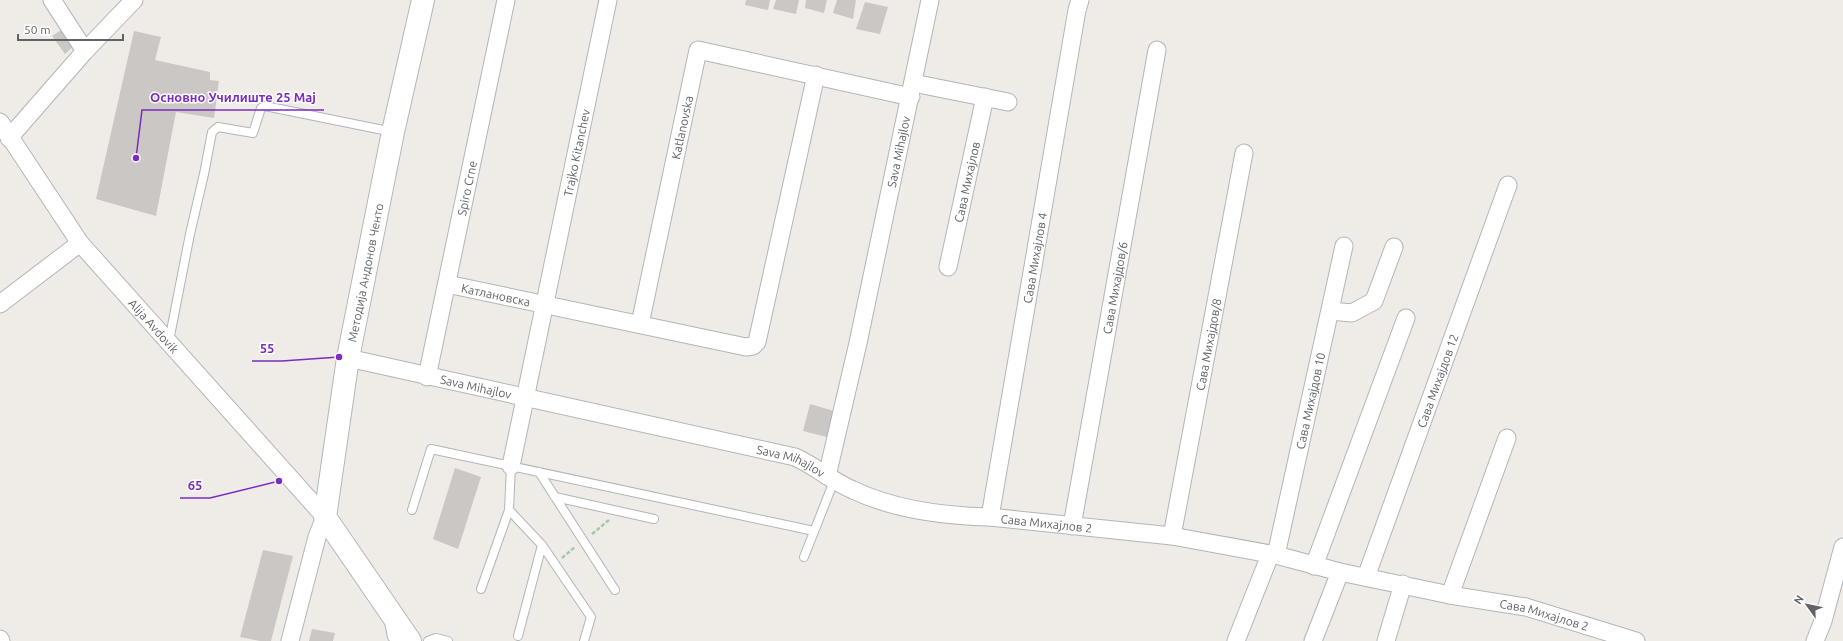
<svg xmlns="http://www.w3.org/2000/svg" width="1843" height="641" font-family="Ubuntu,sans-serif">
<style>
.building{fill:#cbc7c4}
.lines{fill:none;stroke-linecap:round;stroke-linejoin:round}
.service-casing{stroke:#b2b5b8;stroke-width:10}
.minor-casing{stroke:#b2b5b8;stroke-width:19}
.secondary-casing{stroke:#b3b7ba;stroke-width:24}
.path{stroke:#a2caa8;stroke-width:2.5;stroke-dasharray:4 2;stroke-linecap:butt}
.service{stroke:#fff;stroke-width:8}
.minor{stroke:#fff;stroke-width:17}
.secondary{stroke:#fff;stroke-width:22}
.labels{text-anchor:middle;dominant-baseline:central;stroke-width:3;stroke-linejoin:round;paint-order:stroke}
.street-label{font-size:12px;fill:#5f6366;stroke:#fff}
.leader{fill:none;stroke:#7b2cbf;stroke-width:1.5}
.callout-dot{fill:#7b2cbf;stroke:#fff;stroke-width:1.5}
.callout-label{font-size:13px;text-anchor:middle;font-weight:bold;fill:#7b2cbf;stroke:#fff;stroke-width:3;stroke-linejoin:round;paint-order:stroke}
</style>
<rect width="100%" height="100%" fill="#efece7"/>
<path class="building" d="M 746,0 L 770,0 L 768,10 L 745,5 Z
M 776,0 L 799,0 L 796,14 L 773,9 Z
M 806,0 L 827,0 L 824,13 L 805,8 Z
M 837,0 L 856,0 L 853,19 L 833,13 Z
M 865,2 L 888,7 L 880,34 L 856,29 Z
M 66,27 L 76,44 L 65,54 L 52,36 Z
M 134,31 L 161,37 L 155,60 L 210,72 L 210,80 L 219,81 L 214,118 L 176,112 L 156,216 L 96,199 Z
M 810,404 L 834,411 L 827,437 L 803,431 Z
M 455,468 L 481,477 L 458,549 L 433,539 Z
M 263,550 L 293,556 L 271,641 L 260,641 L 240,637 Z
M 312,629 L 335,633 L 333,641 L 309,641 Z"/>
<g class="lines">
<g class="service-casing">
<path id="service" d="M 169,341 L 190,234 L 204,174 L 212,132 L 218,127 L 253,133 L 261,108 L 265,106 L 393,132
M 539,472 L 615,590
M 555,497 L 654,519
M 412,510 L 431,449 L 814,531
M 509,510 L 542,545 L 518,636
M 542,545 L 591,617 L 584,641
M 804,557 L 834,481
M 481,589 L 509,510 L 511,466
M 389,622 L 392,637 L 395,641
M 428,641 L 436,638 L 448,641"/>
</g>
<g class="minor-casing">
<g id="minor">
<path d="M 52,0 L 85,51"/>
<path d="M 913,83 L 1008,102"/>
<path id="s1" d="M 0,122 L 80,243 L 325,517 L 317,537 L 290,641"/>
<path d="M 9,138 L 85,51 L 134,0"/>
<path id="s2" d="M 948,267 L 985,97"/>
<path id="s3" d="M 447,284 L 746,347 L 753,346 L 757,342 L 816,75"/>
<path d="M 0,304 L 80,243"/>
<path d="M 1330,311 L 1352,313 L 1374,301 L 1394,247"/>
<path id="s4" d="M 640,324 L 698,50 L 911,97"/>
<path id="s5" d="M 348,358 L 795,457 C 815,466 832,481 853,490 C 895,510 944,516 990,517 L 1172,536 L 1276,555 L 1340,572 L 1450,595 L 1526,607 L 1636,641"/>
<path id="s6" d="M 427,377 L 506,0"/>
<path id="s7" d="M 511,466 L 608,0"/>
<path id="s8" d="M 827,476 L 858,343 L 930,0"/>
<path id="s9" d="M 990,517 L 1077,10 L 1080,0"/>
<path id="s10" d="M 1072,526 L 1157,50"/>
<path id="s11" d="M 1172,536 L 1244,153"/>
<path id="s12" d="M 1276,555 L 1344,246"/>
<path d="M 1314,566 L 1406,318"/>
<path id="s13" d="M 1366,577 L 1508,185"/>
<path d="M 1450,595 L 1507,438"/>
<path d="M 0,639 L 1,641"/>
<path d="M 1236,641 L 1270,555"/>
<path d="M 1313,641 L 1340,572"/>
<path d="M 1386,641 L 1403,584"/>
<path d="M 1815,641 L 1823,621 L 1843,547"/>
</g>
</g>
<g class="secondary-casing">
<g id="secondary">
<path id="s14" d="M 410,641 L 325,517 L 348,358 L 393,132 L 423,0"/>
</g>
</g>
<path class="path" d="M 592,534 L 609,520
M 562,558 L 575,547"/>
<use href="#service" class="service"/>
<use href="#minor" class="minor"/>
<use href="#secondary" class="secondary"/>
</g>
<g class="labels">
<g class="street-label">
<text stroke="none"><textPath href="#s4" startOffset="201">Katlanovska</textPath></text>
<text stroke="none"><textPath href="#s8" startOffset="332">Sava Mihajlov</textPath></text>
<text stroke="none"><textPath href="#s7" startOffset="320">Trajko Kitanchev</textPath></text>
<text stroke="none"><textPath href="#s2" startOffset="87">Сава Михајлов</textPath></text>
<text stroke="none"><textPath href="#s6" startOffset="193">Spiro Crne</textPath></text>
<text stroke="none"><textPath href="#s9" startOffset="263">Сава Михајлов 4</textPath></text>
<text stroke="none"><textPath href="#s14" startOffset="398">Методија Андонов Ченто</textPath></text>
<text stroke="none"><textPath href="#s10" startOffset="242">Сава Михајдов/6</textPath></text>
<text stroke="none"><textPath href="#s3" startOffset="50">Катлановска</textPath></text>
<text stroke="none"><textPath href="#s1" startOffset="256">Alija Avdovik</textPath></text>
<text stroke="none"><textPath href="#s11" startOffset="195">Сава Михајдов/8</textPath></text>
<text stroke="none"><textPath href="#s13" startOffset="209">Сава Михајдов 12</textPath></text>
<text stroke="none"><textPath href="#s5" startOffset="131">Sava Mihajlov</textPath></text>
<text stroke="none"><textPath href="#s12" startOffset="158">Сава Михајдов 10</textPath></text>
<text stroke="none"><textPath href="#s5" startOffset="455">Sava Mihajlov</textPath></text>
<text stroke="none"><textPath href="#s5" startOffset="722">Сава Михајлов 2</textPath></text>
<text stroke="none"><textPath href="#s5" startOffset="1229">Сава Михајлов 2</textPath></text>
</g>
</g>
<path class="leader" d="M136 158L142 110H324M339 357L282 361H252M279 481L210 498H180"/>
<g class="callout-dot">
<circle cx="136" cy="158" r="4"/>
<circle cx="339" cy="357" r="4"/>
<circle cx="279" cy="481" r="4"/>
</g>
<g class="callout-label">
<text x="233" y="102">Основно Училиште 25 Мај</text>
<text x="267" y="353">55</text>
<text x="195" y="490">65</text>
</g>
<g transform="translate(1807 605) rotate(303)" stroke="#ffffff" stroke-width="3" paint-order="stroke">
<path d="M0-3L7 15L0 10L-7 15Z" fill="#5f6366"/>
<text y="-6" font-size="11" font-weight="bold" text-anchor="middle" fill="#5f6366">N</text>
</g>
<path d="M18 34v6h105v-6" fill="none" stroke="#5f6366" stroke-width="2"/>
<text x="24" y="34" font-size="12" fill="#5f6366" stroke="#ffffff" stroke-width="3" paint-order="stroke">50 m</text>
</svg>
